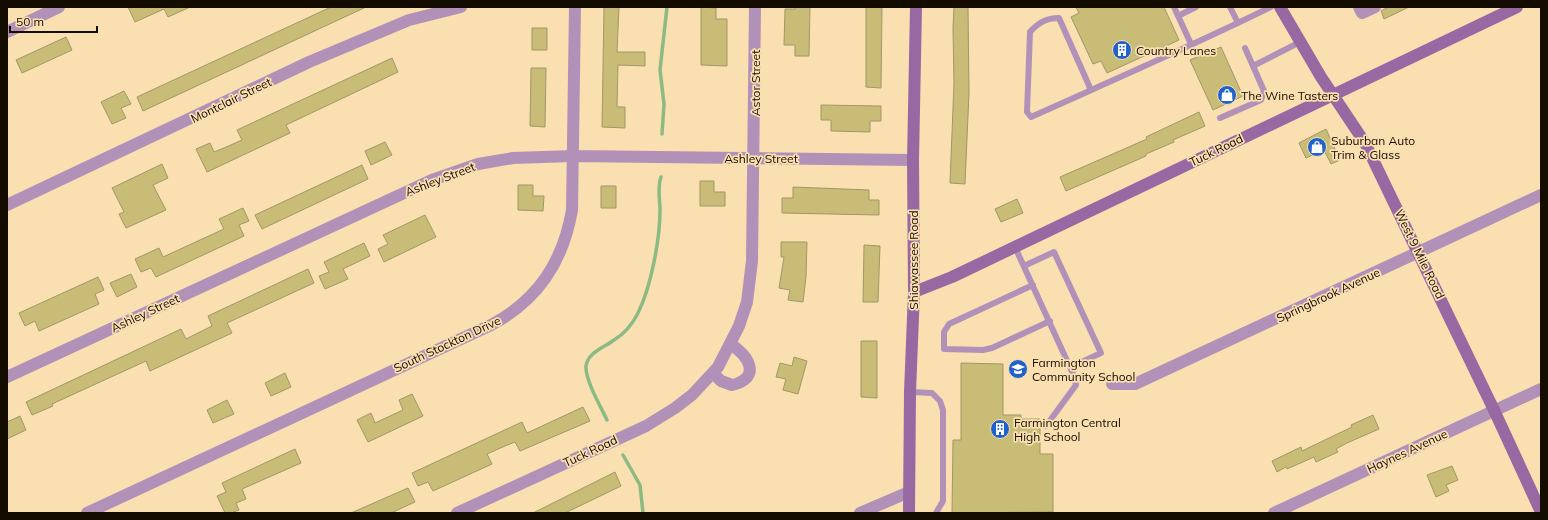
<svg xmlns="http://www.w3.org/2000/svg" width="1548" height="520" font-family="Mulish,sans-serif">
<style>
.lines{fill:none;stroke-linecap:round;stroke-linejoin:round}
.stream{stroke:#8cba83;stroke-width:3.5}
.building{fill:#c8bc77;stroke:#9f9867}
.lane{stroke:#b191b8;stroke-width:6}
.street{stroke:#b191b8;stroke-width:12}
.secondary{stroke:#9868a2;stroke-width:12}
.labels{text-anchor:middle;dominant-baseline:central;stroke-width:3.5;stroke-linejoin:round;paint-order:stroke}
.poi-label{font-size:12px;fill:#150c00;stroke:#fadfb1;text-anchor:start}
.street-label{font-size:12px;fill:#150c00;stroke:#fadfb1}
</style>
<rect width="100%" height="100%" fill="#fadfb1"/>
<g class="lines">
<path class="stream" d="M 662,134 L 664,104 L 660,70 L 667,7
M 607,420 C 601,407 585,380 586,366 C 588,352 605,347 614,340 C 624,334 633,323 638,313 C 651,287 660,239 660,210 C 660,199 657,188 661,177
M 623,455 L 640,485 L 643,513"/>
</g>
<path class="building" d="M 128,7 L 190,7 L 168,17 L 164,9 L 135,22 Z
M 331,7 L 366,7 L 143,111 L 137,97 Z
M 604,7 L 619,7 L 617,52 L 645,52 L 645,66 L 618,65 L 617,107 L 625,107 L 625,128 L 602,127 Z
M 701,7 L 716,8 L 716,19 L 727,19 L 727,66 L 701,65 Z
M 795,7 L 810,7 L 809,56 L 795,56 L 795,45 L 784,45 L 785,9 L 795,9 Z
M 866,7 L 882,7 L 881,88 L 866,87 Z
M 954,7 L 968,7 L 969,93 L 965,184 L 950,183 L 954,83 L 953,28 Z
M 1076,7 L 1164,7 L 1179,40 L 1107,73 L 1101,61 L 1093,64 L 1071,17 L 1079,13 Z
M 1388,7 L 1409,7 L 1384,19 L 1381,11 Z
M 532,28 L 547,28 L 547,50 L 532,50 Z
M 66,37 L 72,50 L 22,73 L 16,60 Z
M 1221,47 L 1243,96 L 1213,110 L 1190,60 Z
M 392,58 L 398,72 L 286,125 L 290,133 L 207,172 L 196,149 L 210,143 L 214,152 L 224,148 L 242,140 L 237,130 Z
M 531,68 L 546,68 L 545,127 L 530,126 Z
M 124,91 L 131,104 L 121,108 L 126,118 L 112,124 L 101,102 Z
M 821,105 L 881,106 L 881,121 L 870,121 L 870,132 L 831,131 L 831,120 L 821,120 Z
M 1199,112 L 1205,126 L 1173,140 L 1174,142 L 1146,154 L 1146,156 L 1066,191 L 1060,177 L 1147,139 L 1146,137 Z
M 1326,129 L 1340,160 L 1331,164 L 1324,150 L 1306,158 L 1299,143 Z
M 385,142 L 392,155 L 371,165 L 365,151 Z
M 162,164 L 168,178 L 153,185 L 166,210 L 126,228 L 119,214 L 124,212 L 112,188 Z
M 362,165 L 368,179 L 262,229 L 255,215 Z
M 700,181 L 714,181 L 714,192 L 725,192 L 725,206 L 700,206 Z
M 518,185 L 533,185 L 533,196 L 544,196 L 543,211 L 518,210 Z
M 601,186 L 616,186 L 616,208 L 601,208 Z
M 793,187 L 869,190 L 869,200 L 879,200 L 879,215 L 782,213 L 782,198 L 793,198 Z
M 1017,199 L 1023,213 L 1001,222 L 995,209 Z
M 243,208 L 249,221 L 239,225 L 244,236 L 156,277 L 151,268 L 141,272 L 135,259 L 159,248 L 163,257 L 224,229 L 219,219 Z
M 425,215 L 436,237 L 384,262 L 378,249 L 388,244 L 383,235 Z
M 781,242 L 807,242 L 806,277 L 803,302 L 788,300 L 790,290 L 779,288 L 784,257 L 781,257 Z
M 364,243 L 370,256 L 343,269 L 348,279 L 325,289 L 319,276 L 329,272 L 324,262 Z
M 864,245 L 880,246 L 878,302 L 863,302 Z
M 308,269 L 314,283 L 227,323 L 232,333 L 150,371 L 146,361 L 52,404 L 53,406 L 32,415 L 26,402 L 181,329 L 186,339 L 212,326 L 208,316 Z
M 131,274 L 137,287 L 117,297 L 110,283 Z
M 98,277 L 104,290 L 95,294 L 99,304 L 39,331 L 35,321 L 25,326 L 19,313 Z
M 861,341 L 877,341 L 877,398 L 861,397 Z
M 794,357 L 807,361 L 798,394 L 783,390 L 786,379 L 776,377 L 780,363 L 792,366 Z
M 961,363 L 1003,364 L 1003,415 L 1021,415 L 1021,419 L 1040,419 L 1040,454 L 1053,454 L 1053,512 L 952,513 L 953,440 L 961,440 Z
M 285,373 L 291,387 L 271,396 L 265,383 Z
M 412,394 L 423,416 L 368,442 L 357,420 L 371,413 L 375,423 L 403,410 L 399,400 Z
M 227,400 L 234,414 L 213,423 L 207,410 Z
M 583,407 L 590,421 L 520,451 L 515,442 L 505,446 L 487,454 L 492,464 L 433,491 L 428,482 L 418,486 L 412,473 L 522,422 L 527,433 Z
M 1373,415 L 1379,429 L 1347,443 L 1336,449 L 1338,452 L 1316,462 L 1314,457 L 1287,469 L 1286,467 L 1277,472 L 1272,461 L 1301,447 L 1302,451 L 1352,427 L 1351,425 Z
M 20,416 L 26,430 L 7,439 L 7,422 Z
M 295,449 L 301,463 L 242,489 L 246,499 L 236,503 L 239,510 L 231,513 L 225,513 L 217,496 L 226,492 L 222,483 Z
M 1452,466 L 1458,480 L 1446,485 L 1449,491 L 1436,497 L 1427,475 Z
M 615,472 L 621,486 L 565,513 L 533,513 Z
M 408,488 L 415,502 L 391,513 L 351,513 Z"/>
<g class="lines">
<path class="lane" d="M 1174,7 L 1191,44
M 1230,7 L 1238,23
M 1178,16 L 1196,7
M 1245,48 L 1253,66
M 1091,90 L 1059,18 C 1046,18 1038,23 1030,32 L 1027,112 L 1031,117 C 1111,81 1192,46 1271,7
M 1220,118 L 1261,100 L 1264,91 L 1253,66 L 1300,42
M 1015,247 L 1074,376 L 1076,385 L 1046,426
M 1024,266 L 1054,252 L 1101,353 L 1071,367
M 1033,285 L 949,324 L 944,332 L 944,349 L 983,350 L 992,348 L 1050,321
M 910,392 L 932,393 L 940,401 L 943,410 L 943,501 L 936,513"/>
<path class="street" d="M 1359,7 L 1362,13 L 1375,7
M 7,32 L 59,7
M 7,205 L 309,62 L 409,20 L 461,7
M 713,373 L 721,381 L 732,385 C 762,378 749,355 730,344
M 7,377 L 432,180 L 478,164 L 513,158 L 573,156 L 913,160
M 1112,384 L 1135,384 L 1541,195
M 87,513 L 491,325 C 538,300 563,262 572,210 L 575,7
M 457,513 L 646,426 L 675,408 L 692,395 L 718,367 L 739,326 L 747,302 L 752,261 L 755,7
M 860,513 L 909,492
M 1274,513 L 1541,389"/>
<path class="secondary" d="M 1280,7 L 1321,77 L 1365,143 L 1494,410 L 1541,512
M 914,292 L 952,277 L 1517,7
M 909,513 L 910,392 L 914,292 L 913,160 L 916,7"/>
</g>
<defs>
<g id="building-disc" transform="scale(1)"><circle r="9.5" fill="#2061cd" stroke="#fadfb1"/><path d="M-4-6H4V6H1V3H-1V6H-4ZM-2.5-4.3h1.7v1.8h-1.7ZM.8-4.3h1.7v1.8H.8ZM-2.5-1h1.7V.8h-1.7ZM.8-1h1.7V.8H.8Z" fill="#fff"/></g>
<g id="shop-disc" transform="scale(1)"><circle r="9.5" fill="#2061cd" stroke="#fadfb1"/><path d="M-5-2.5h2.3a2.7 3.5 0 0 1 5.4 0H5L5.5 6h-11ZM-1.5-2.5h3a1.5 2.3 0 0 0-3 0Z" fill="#fff"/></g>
<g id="school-disc" transform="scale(1)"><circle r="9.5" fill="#2061cd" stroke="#fadfb1"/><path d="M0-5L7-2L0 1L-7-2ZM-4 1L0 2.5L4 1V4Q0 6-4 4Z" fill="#fff"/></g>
</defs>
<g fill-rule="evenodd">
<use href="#building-disc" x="1122" y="50"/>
<use href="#shop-disc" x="1227" y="95"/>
<use href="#shop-disc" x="1317" y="147"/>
<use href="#school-disc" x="1018" y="369"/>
<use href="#building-disc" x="1000" y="429"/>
</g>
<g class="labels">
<g class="poi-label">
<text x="1136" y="50">Country Lanes</text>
<text x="1241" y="95">The Wine Tasters</text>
<text x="1331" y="140">Suburban Auto<tspan x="1331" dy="14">Trim &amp; Glass</tspan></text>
<text x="1032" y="362">Farmington<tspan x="1032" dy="14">Community School</tspan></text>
<text x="1014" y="422">Farmington Central<tspan x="1014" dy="14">High School</tspan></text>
</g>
<g class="street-label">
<text transform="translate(755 83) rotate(-90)">Astor Street</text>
<text transform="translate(231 100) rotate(-26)">Montclair Street</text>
<text transform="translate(1216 150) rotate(-26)">Tuck Road</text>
<text x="761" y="158">Ashley Street</text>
<text transform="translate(440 179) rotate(-21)">Ashley Street</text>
<text transform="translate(1420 254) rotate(64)">West 9 Mile Road</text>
<text transform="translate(913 260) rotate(-90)">Shiawassee Road</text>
<text transform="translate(1328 295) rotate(-25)">Springbrook Avenue</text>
<text transform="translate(145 313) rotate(-25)">Ashley Street</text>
<text transform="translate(447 344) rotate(-25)">South Stockton Drive</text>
<text transform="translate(590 451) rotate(-25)">Tuck Road</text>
<text transform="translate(1407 451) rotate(-25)">Haynes Avenue</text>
</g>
</g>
<rect width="1548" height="520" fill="none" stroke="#150c00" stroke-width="16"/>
<path d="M10 26v6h87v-6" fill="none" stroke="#150c00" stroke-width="2"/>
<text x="16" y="26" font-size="12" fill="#150c00" stroke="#fadfb1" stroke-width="3" paint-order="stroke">50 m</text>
</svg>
